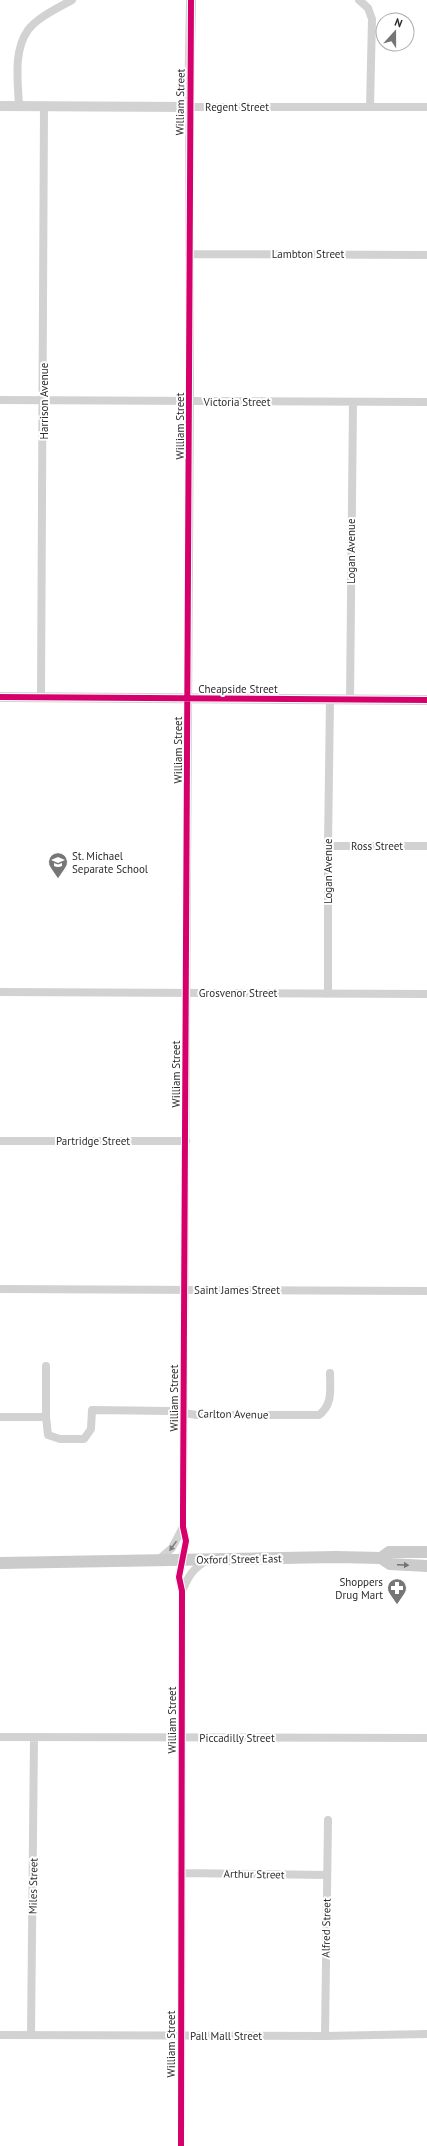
<svg xmlns="http://www.w3.org/2000/svg" width="427" height="2146" font-family="'PT Sans',sans-serif">
<style>
.lines{fill:none;stroke-linecap:round;stroke-linejoin:round}
.minor{stroke:#d2d2d2;stroke-width:8}
.tertiary{stroke:#d2d2d2;stroke-width:10}
.secondary{stroke:#cbcbcb;stroke-width:12}
.cycleway-casing{stroke:#fff;stroke-width:8}
.cycleway{stroke:#d6006c;stroke-width:6}
.oneway{fill:#808080}
.oneway2{fill:#747474}
.labels{text-anchor:middle;dominant-baseline:central;stroke-width:4;stroke-linejoin:round;paint-order:stroke}
.street-label{font-size:11px;fill:#2d2d2d;stroke:#fff}
.poi-label{font-size:11px;fill:#2d2d2d;stroke:#fff;text-anchor:start}
</style>
<rect width="100%" height="100%" fill="#fff"/>
<g class="lines">
<path class="minor" d="M 359,0 L 368,8 L 372,19 L 370,107
M 19,106 C 18,82 13,51 28,30 C 38,17 58,8 72,0
M 189,254 L 427,255
M 0,400 L 427,402
M 41,697 L 44,106
M 350,699 L 353,403
M 328,846 L 427,846
M 0,992 L 427,994
M 328,994 L 328,846 L 330,700
M 0,1141 L 186,1141
M 0,1289 L 427,1291
M 46,1366 L 46,1417 L 48,1435 L 60,1439 L 84,1439 L 91,1429 L 92,1410 L 170,1411 L 197,1415 L 319,1415 C 333,1405 330,1389 330,1373
M 0,1417 L 46,1417
M 157,1561 L 172,1548 L 183,1527
M 182,1591 C 189,1575 192,1570 207,1560
M 0,1737 L 427,1738
M 181,1873 L 327,1875
M 0,2035 L 325,2036 L 427,2034
M 31,2035 L 34,1737
M 325,2036 L 328,1820
M 181,2146 L 182,1591 L 179,1577 L 186,1541 L 183,1527 L 183,1510 L 190,401 L 189,107 L 427,107"/>
<path class="tertiary" d="M 0,106 L 189,107 L 191,0
M 0,697 L 427,700"/>
<path class="secondary" d="M 381,1558 L 389,1552 L 427,1552
M 0,1563 L 336,1557 L 381,1558 L 390,1564 L 427,1566"/>
<g class="cycleway-casing">
<path id="cycleway" d="M 0,697 L 427,700
M 181,2146 L 182,1591 L 179,1577 L 186,1541 L 183,1527 L 183,1510 L 191,0"/>
</g>
<use href="#cycleway" class="cycleway"/>
</g>
<defs><path id="oneway-solid" d="M-6-.8H1V-3.2L6.5 0L1 3.2V.8H-6Z"/></defs>
<use class="oneway" href="#oneway-solid" transform="translate(173 1546) rotate(126)"/>
<use class="oneway2" href="#oneway-solid" transform="translate(403 1565) rotate(2)"/>
<defs>
<g id="school-pin" transform="scale(1)"><path d="M0 17L-7.5 6A9.5 9.5 0 1 1 7.5 6Z" fill="#767676" stroke="#fff"/><path d="M0-5L7-2L0 1L-7-2ZM-4 1L0 2.5L4 1V4Q0 6-4 4Z" fill="#fff"/></g>
<g id="pharmacy-pin" transform="scale(1)"><path d="M0 17L-7.5 6A9.5 9.5 0 1 1 7.5 6Z" fill="#767676" stroke="#fff"/><path d="M-2-6h4v4h4v4h-4v4h-4v-4h-4v-4h4Z" fill="#fff"/></g>
</defs>
<g fill-rule="evenodd">
<use href="#school-pin" x="58" y="862"/>
<use href="#pharmacy-pin" x="397" y="1588"/>
</g>
<g class="labels">
<g class="street-label">
<text transform="translate(180 102) rotate(-89)">William Street</text>
<text x="237" y="107">Regent Street</text>
<text x="308" y="254">Lambton Street</text>
<text transform="translate(44 401) rotate(-90)">Harrison Avenue</text>
<text x="237" y="402">Victoria Street</text>
<text transform="translate(180 426) rotate(-90)">William Street</text>
<text transform="translate(351 551) rotate(-90)">Logan Avenue</text>
<text x="238" y="689">Cheapside Street</text>
<text transform="translate(178 750) rotate(-90)">William Street</text>
<text x="377" y="846">Ross Street</text>
<text transform="translate(328 871) rotate(-90)">Logan Avenue</text>
<text x="238" y="993">Grosvenor Street</text>
<text transform="translate(176 1074) rotate(-90)">William Street</text>
<text x="93" y="1141">Partridge Street</text>
<text x="237" y="1290">Saint James Street</text>
<text transform="translate(174 1398) rotate(-90)">William Street</text>
<text transform="translate(233 1414) rotate(1)">Carlton Avenue</text>
<text transform="translate(239 1559) rotate(-1)">Oxford Street East</text>
<text transform="translate(172 1720) rotate(-90)">William Street</text>
<text x="237" y="1738">Piccadilly Street</text>
<text transform="translate(254 1874) rotate(1)">Arthur Street</text>
<text transform="translate(33 1886) rotate(-89)">Miles Street</text>
<text transform="translate(326 1928) rotate(-89)">Alfred Street</text>
<text x="226" y="2036">Pall Mall Street</text>
<text transform="translate(171 2044) rotate(-90)">William Street</text>
</g>
<g class="poi-label">
<text x="72" y="856">St. Michael<tspan x="72" dy="13">Separate School</tspan></text>
<text x="383" y="1582" text-anchor="end">Shoppers<tspan x="383" dy="13">Drug Mart</tspan></text>
</g>
</g>
<g transform="translate(395 32) rotate(21)"><circle r="19" fill="#ffffff" stroke="#ababab"/>
<path d="M0-3L7 15L0 10L-7 15Z" fill="#767676"/>
<text y="-6" font-size="11" font-weight="bold" text-anchor="middle" fill="#2d2d2d">N</text>
</g>
</svg>
